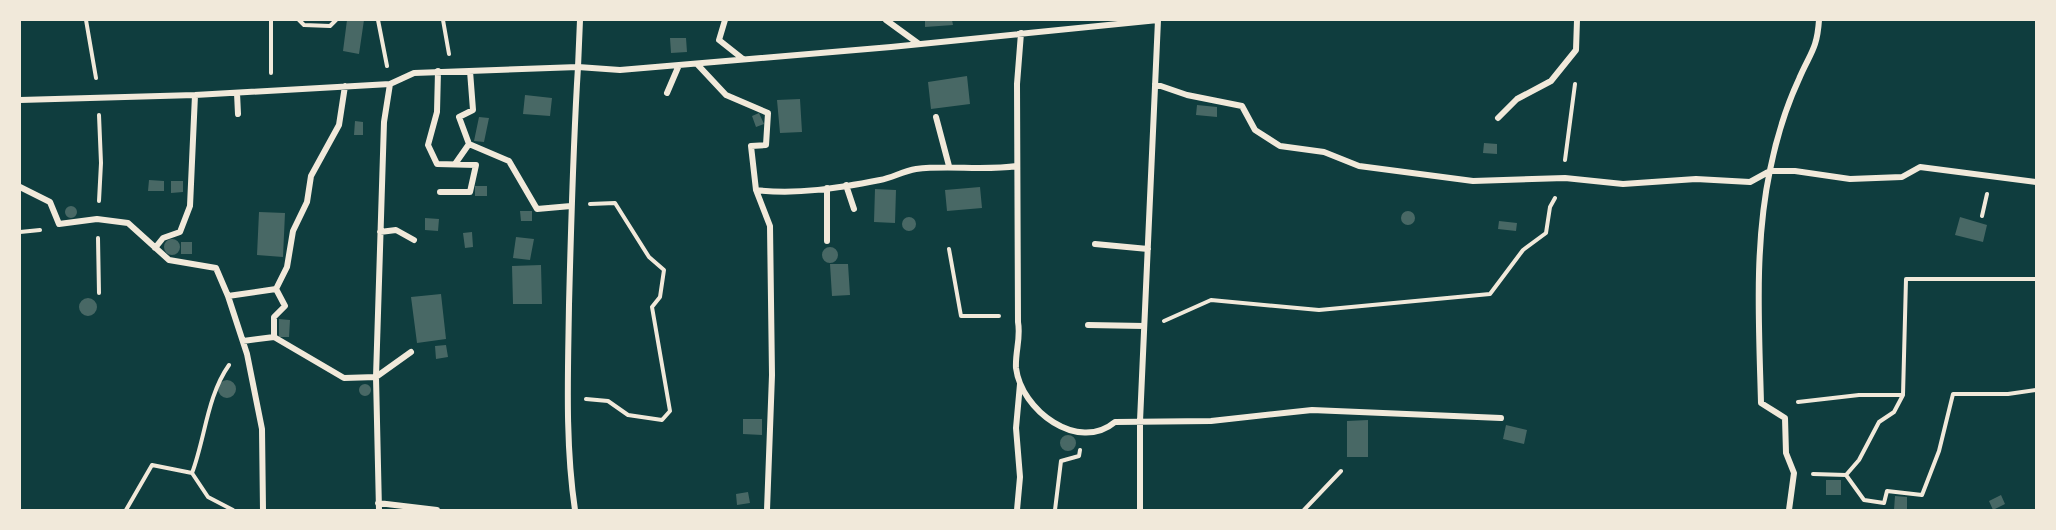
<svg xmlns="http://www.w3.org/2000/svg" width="2056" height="530" font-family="'Space Grotesk',sans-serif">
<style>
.building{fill:#486865}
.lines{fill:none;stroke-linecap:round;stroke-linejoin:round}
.path{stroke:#f1e9da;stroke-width:4}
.minor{stroke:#f1e9da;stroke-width:6}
</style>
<rect width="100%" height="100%" fill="#0f3d3e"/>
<path class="building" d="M 347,20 L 364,20 L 359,54 L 343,51 Z
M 925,20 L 952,20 L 953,25 L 925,27 Z
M 670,38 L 686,38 L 687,52 L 671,53 Z
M 967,76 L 970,104 L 931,109 L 928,82 Z
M 525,95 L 552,98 L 550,116 L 523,114 Z
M 800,99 L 802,132 L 780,133 L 777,100 Z
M 1197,105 L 1217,107 L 1217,117 L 1196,115 Z
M 759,113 L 764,124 L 756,127 L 752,116 Z
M 479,117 L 489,118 L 484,142 L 474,141 Z
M 355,121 L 363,122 L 363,135 L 354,135 Z
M 1484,143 L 1497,144 L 1497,154 L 1483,153 Z
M 149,180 L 164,181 L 164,191 L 148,191 Z
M 171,181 L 183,181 L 183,192 L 171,193 Z
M 475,186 L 487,186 L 487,196 L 475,196 Z
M 980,187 L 982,208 L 947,211 L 945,190 Z
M 875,189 L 896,190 L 895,223 L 874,222 Z
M65 212a6 6 0 1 1 12 0a6 6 0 1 1-12 0Z
M 520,211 L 532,211 L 532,221 L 521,221 Z
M1401 218a7 7 0 1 1 14 0a7 7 0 1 1-14 0Z
M 259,212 L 285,213 L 283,257 L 257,255 Z
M 1960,217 L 1987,225 L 1983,242 L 1955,235 Z
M902 224a7 7 0 1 1 14 0a7 7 0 1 1-14 0Z
M 425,218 L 439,219 L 438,231 L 425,230 Z
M 1499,221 L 1517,223 L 1516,231 L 1498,229 Z
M 472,232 L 473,247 L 465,248 L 463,233 Z
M 516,237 L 534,239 L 530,260 L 513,258 Z
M164 247a8 8 0 1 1 16 0a8 8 0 1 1-16 0Z
M 181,242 L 192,242 L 192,254 L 181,254 Z
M822 255a8 8 0 1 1 16 0a8 8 0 1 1-16 0Z
M 830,264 L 848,264 L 850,295 L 832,296 Z
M 541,265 L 542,304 L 513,304 L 512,266 Z
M 441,294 L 446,339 L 417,343 L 411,297 Z
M79 307a9 9 0 1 1 18 0a9 9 0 1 1-18 0Z
M 279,319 L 290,320 L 289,337 L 279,337 Z
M 446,345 L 448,357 L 436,359 L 435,346 Z
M218 389a9 9 0 1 1 18 0a9 9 0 1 1-18 0Z
M359 390a6 6 0 1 1 12 0a6 6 0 1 1-12 0Z
M 743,419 L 762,419 L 762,435 L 743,434 Z
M 1368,420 L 1368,457 L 1347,457 L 1347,421 Z
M 1506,425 L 1527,430 L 1524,444 L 1503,439 Z
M1060 443a8 8 0 1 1 16 0a8 8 0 1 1-16 0Z
M 1826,480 L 1841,480 L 1841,495 L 1826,495 Z
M 748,492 L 750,503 L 737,505 L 736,494 Z
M 2001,495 L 2005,504 L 1993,510 L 1989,501 Z
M 1895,496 L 1907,497 L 1907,510 L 1894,510 Z"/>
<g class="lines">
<path class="path" d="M 86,20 L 96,78
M 271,20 L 271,73
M 299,20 L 304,25 L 330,26 L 336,20
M 378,20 L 387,66
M 443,20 L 449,54
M 1565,160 L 1575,84
M 99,201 L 101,163 L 99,115
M 1982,216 L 1987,194
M 20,232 L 40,230
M 98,238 L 99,293
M 949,249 L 961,316 L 999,316
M 1164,321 L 1211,300 L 1319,310 L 1490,294 L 1523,250 L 1546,233 L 1550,207 L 1555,198
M 229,365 C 207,396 205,439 192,473 L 208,497 L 233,510
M 586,399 L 608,401 L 628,415 L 662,420 L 670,411 L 652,307 L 660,297 L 664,270 L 649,257 L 615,203 L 590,204
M 1798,402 L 1859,395 L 1903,395 L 1906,279 L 2036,279
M 1813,474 L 1846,475 L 1864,500 L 1884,503 L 1887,491 L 1922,495 L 1939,451 L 1953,394 L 2008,394 L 2036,390
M 1846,475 L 1859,460 L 1879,422 L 1894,412 L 1903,395
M 126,510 L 152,465 L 192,473
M 1055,510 L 1061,461 L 1079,456 L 1080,450
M 1304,510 L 1341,471"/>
<path class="minor" d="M 580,20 L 578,67 L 620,70 L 891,47 L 1158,20
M 725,20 L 719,40 L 743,59
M 886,20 L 919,44
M 1021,33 L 1017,84 L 1018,322 C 1021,338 1015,352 1016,368 C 1021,410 1078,453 1115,422 L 1211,421 L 1312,410 L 1501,418
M 697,64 L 726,95 L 768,113 L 766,145 L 751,146 L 756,190 L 770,226 L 772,375 L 767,510
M 438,71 L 437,112 L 428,145 L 437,164 L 476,165 L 470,192 L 440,192
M 1155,84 L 1187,95 L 1242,106 L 1255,130 L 1280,146 L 1324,152 L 1359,166 L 1473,181 L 1565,178 L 1623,184 L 1696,179 L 1750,182 L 1770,171 L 1795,171 L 1850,179 L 1902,177 L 1920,167 L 2036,182
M 237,93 L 238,114
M 667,93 L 679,65
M 20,100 L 195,95 L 390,84
M 936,117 L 949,166
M 1498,118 L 1517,99 L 1551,81 L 1576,50 L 1577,20
M 469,144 L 459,117 L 473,110 L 470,71
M 455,164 L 469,144 L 509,161 L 537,209 L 571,206
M 846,185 L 854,209
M 20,187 L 50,202 L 59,224 L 97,219 L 128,223 L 169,260 L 216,268 L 228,296
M 827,188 L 827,241
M 756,190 C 797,195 839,188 880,180 C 892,178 903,171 916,169 C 950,165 983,171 1017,166
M 380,232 L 396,230 L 414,240
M 1095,244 L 1148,249
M 155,248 L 163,238 L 180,232 L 190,206 L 195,95
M 1088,325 L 1144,326
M 274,337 L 344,378 L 376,377 L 411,352
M 243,341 L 274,337 L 274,317 L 285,306 L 276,289
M 378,503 L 437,510
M 263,510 L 262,429 L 247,354 L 228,296 L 276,289 L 287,267 L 293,231 L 307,202 L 311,176 L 339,125 L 345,86
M 379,510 L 376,377 L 384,122 L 390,84 L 414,73 L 578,67 C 573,146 571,226 569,305 C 568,373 565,443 575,510
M 1017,510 L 1020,477 L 1016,428 L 1020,384
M 1140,510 L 1140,421 L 1158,20
M 1789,510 L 1794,473 L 1786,453 L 1785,418 L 1761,403 C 1759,326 1754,246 1770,170 C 1776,140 1786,107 1799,79 C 1810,53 1817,50 1819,20"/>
</g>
<rect width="2056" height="530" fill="none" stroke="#f1e9da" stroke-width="42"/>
</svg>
